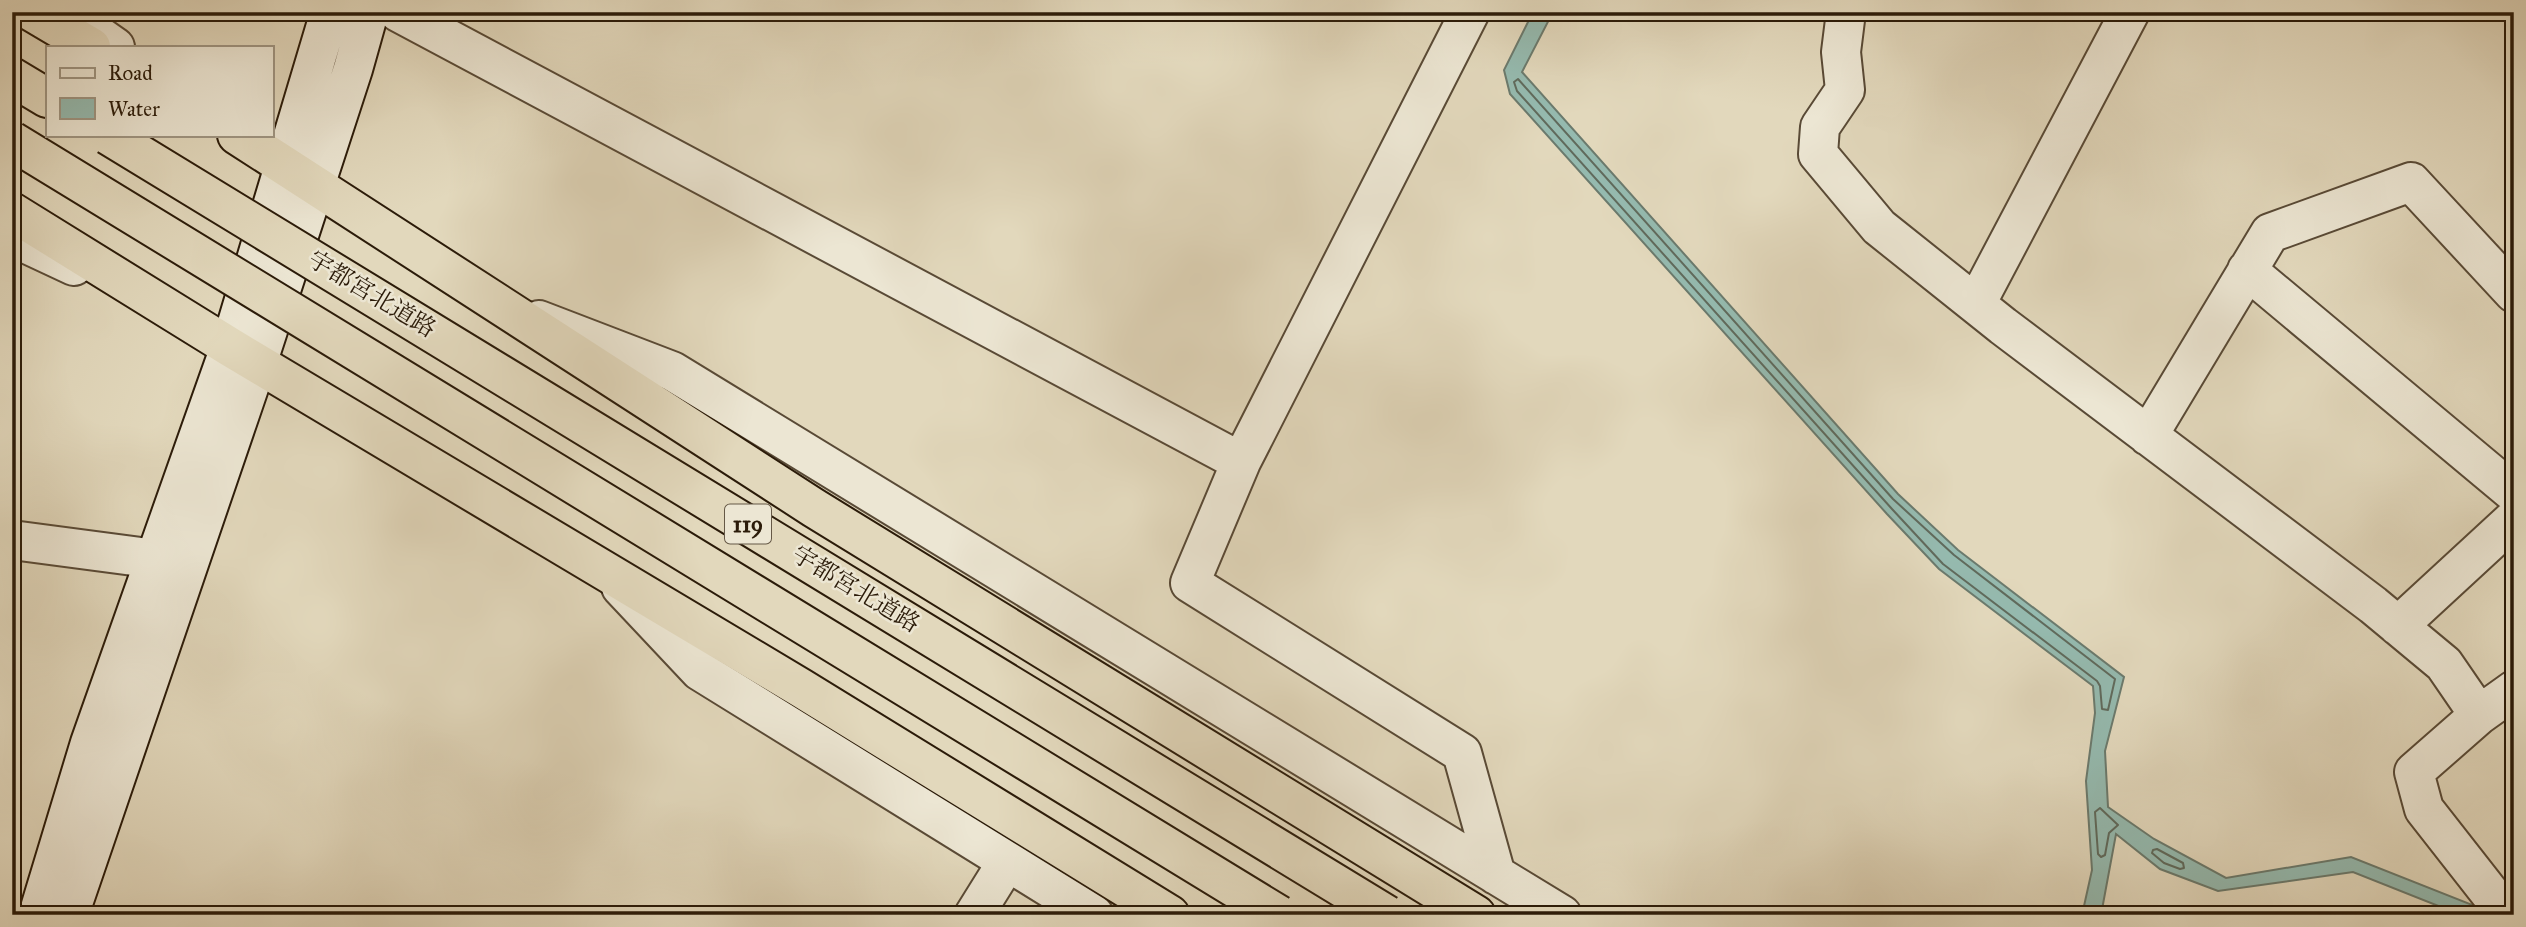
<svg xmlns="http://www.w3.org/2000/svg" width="2526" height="927" font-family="'IM FELL Great Primer','Noto Serif JP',serif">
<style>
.water{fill:#95baaf;stroke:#6b7a6d;stroke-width:2}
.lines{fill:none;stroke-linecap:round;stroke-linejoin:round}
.shore{stroke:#606a5c;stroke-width:2}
.street-casing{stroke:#594a36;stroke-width:42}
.secondary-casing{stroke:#2b1b09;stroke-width:42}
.highway-casing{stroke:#2b1b09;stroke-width:42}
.street{stroke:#ece6d3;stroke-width:38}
.secondary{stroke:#ece6d3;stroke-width:38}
.highway{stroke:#e2d8bc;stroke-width:38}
.highway-bridge-casing{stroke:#2b1b09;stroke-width:42;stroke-linecap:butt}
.highway-bridge{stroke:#e2d8bc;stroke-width:38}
.labels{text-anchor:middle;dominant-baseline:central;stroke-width:5;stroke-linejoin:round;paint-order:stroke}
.shield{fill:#ece6d3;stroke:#655846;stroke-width:2}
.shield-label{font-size:23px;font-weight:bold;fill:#2b1b09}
.street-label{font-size:24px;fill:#2b1b09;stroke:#ece6d3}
</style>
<rect width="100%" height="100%" fill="#e2d8bc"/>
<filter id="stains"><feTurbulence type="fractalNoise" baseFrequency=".00286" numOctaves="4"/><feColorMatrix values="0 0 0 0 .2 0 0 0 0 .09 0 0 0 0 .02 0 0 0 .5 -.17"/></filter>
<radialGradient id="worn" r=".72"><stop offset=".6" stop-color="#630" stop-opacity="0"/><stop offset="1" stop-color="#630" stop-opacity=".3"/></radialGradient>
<path class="water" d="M 1533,12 L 1553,12 L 1522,72 L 1898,494 L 1958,550 L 2124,677 L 2105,751 L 2108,807 L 2154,839 L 2226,878 L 2351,857 L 2475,906 L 2484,915 L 2461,915 L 2353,872 L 2218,891 L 2160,869 L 2116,834 L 2101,915 L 2082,915 L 2092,870 L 2086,781 L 2095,713 L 2093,686 L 1939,569 L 1887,514 L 1510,94 L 1504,70 Z"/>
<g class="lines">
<path class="shore" d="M 1518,79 L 1893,499 L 1954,555 L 2115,679 L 2108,710 L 2102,709 L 2100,686 L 2097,681 L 1943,564 L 1892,509 L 1517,91 L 1514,82 Z
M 2100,808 L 2118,825 L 2109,833 L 2105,855 L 2101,857 L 2098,854 L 2095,812 Z
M 2157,849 L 2183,863 L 2184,868 L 2180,869 L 2164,863 L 2152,853 L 2153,850 Z"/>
<g class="street-casing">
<path id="street" d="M 65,12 L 115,47
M 398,12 L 1241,462
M 1470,12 L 1241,462 L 1190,583 L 1462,753 L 1496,875
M 1846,12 L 1841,52 L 1845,90 L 1820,127 L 1818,154 L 1879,227 L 2003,326 L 2373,605 L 2444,664 L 2479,715 L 2414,772 L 2424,809 L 2507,915
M 12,237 L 74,266
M 2247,270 L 2514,493
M 1976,304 L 2130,12
M 539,320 L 672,371 L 1562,915
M 2148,436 L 2270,233 L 2411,182 L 2514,293
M 12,540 L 156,559
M 621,587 L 700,671 L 1094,915
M 2398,626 L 2514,519
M 2479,715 L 2514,690
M 974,915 L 1007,862"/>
</g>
<g class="secondary-casing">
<path id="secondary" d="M 38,915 L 90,743 L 230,347 L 330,12
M 69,915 L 257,364 L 353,69 L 369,12"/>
</g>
<g class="highway-casing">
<path id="highway" d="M 32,12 L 91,47
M 12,77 L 47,98
M 237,135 L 814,508 L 1476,915
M 12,212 L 230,347 L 801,688 L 1170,915"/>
</g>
<use href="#street" class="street"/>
<use href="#secondary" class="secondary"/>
<use href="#highway" class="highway"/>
<g class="highway-bridge-casing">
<path id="highway-bridge" d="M 108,135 L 1387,915
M 12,141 L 1279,915"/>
</g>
<use href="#highway-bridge" class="highway-bridge"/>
</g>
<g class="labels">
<rect class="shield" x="725" y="504.5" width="46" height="39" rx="5"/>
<g class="shield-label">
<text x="748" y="524">119</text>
</g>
<g class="street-label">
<text transform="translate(372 294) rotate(31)">宇都宮北道路</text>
<text transform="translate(856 589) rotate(31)">宇都宮北道路</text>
</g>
</g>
<rect width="2526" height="927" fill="none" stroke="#e2d8bc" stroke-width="42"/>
<rect x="14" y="14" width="2498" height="899" fill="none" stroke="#2b1b09" stroke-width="3.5"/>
<rect x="21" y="21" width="2484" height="885" fill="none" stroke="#2b1b09" stroke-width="2"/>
<rect x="46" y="46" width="228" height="91" fill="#ece6d3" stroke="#9f9582" stroke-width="2"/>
<rect x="60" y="68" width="35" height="10" fill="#ece6d3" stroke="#9f9582" stroke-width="2"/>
<text x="108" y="80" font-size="21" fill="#2b1b09">Road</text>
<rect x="60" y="98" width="35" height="21" fill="#95baaf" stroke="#9f9582" stroke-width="2"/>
<text x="108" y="116" font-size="21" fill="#2b1b09">Water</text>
<rect width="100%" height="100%" filter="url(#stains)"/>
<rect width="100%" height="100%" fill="url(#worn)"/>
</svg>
